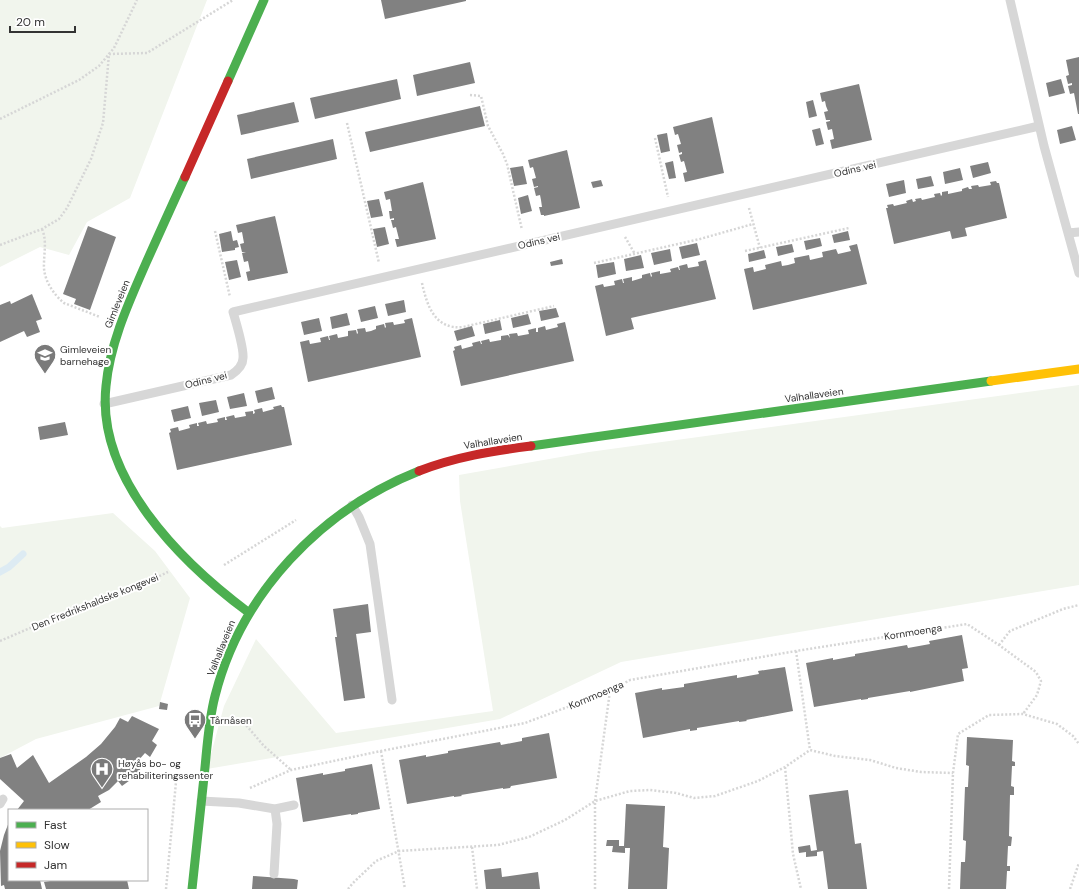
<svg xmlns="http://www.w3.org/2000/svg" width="1079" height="889" font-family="'DM Sans',sans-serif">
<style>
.green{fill:#f1f5ed}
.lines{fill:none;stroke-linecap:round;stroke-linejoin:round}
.stream{stroke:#ddebf3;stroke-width:7}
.building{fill:#818181}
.path{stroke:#d6d6d6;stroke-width:2.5;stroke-dasharray:2 2;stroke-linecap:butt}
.lane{stroke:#d7d7d7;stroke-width:9}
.fast{stroke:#4caf50;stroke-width:9}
.slow{stroke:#ffc107;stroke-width:9}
.jam{stroke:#c62828;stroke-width:9}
.labels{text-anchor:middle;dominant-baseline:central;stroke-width:4;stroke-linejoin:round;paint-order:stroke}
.street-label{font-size:10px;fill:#333;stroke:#fff}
.poi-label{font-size:10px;fill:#333;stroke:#fff;text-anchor:start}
</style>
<rect width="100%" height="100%" fill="#fff"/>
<path class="green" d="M 0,0 L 207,0 L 130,198 L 87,222 L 69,255 L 40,247 L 0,267 Z
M 1079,385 L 1079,585 L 621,662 L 500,719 L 207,769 L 224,706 L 256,639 L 336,733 L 493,711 L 460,501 L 459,475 L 589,452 Z
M 113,513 L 155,551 L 190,598 L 159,706 L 36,739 L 0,758 L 0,526 L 2,528 Z"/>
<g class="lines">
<path class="stream" d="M 0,572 L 9,567 L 23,554"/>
</g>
<path class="building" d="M 381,0 L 466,0 L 466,1 L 385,19 Z
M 1079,57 L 1079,114 L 1078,114 L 1074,93 L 1070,94 L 1068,86 L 1072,85 L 1072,83 L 1068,84 L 1066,76 L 1069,75 L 1066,60 Z
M 470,62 L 475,83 L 417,96 L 413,75 Z
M 397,79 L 401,99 L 315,119 L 310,98 Z
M 1061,79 L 1065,93 L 1049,97 L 1046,83 Z
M 859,84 L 872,140 L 832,149 L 830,140 L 834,139 L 832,129 L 828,130 L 826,122 L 830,121 L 830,120 L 826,120 L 824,112 L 828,111 L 826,106 L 825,101 L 822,102 L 820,93 Z
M 813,100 L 817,116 L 809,118 L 806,102 Z
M 294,102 L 299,122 L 241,135 L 237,115 Z
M 480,106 L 485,126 L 370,152 L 365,132 Z
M 712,117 L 724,173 L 685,182 L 683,173 L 687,172 L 684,161 L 681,162 L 679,155 L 682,154 L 682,152 L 679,153 L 677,145 L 681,144 L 678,134 L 675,135 L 673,127 Z
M 1072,126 L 1076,140 L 1060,144 L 1057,130 Z
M 820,128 L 824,144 L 816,146 L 812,130 Z
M 667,133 L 670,151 L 661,153 L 657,135 Z
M 333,139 L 337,159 L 251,179 L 247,159 Z
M 567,150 L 580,208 L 544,216 L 544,215 L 541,215 L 539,207 L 542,207 L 541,200 L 540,195 L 536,196 L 534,188 L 538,187 L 538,186 L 534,187 L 532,179 L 536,178 L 533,167 L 530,168 L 528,160 Z
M 673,161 L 676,178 L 669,179 L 665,163 Z
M 988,162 L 991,173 L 973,178 L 970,166 Z
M 523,166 L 527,184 L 514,186 L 510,168 Z
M 960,168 L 963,180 L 945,184 L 943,172 Z
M 931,176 L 934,186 L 918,189 L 916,179 Z
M 601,180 L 603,186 L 593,188 L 591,182 Z
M 904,180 L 906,193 L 889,197 L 886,184 Z
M 996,181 L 997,183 L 999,183 L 1007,218 L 965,228 L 967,236 L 952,239 L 950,231 L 894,244 L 886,208 L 888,208 L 887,205 L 893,204 L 894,206 L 907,203 L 906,201 L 912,199 L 913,202 L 916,201 L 915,199 L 921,198 L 922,200 L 935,197 L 934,194 L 940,193 L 941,196 L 942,195 L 942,192 L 948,191 L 948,194 L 962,191 L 962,189 L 968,187 L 969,189 L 972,189 L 971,186 L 978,185 L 979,187 L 991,185 L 990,182 Z
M 423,182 L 436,239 L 397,247 L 395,239 L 399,239 L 396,227 L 393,228 L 391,220 L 394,220 L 394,218 L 390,219 L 389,211 L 392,211 L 390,199 L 386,200 L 384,192 Z
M 528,195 L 532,211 L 521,214 L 518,198 Z
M 379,199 L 383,216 L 371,218 L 367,201 Z
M 275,216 L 288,273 L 248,281 L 246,272 L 250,271 L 248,261 L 244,262 L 242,253 L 246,252 L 242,252 L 240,244 L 244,243 L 242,232 L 238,233 L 236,225 Z
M 88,226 L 116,237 L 90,310 L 74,304 L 76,299 L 63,294 Z
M 385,227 L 389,244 L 377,247 L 373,229 Z
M 231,231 L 233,241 L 237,240 L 239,247 L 235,248 L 235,250 L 222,252 L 219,234 Z
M 848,231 L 850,240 L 834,243 L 832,235 Z
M 820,238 L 822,246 L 806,250 L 804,241 Z
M 697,243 L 700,255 L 682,259 L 679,247 Z
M 792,244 L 794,252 L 778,256 L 776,247 Z
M 857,244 L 867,284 L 753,310 L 744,269 L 753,267 L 754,272 L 766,269 L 765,265 L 781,261 L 782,266 L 788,265 L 795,263 L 794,258 L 809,255 L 810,260 L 823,257 L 822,252 L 836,249 L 838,254 L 851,251 L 849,246 Z
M 670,249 L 672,261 L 654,265 L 651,253 Z
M 764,250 L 766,258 L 749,262 L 748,254 Z
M 641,255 L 644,268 L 626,271 L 624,259 Z
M 562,259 L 563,264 L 551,266 L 550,262 Z
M 237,260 L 241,277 L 229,280 L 225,262 Z
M 706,260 L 716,299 L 631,318 L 634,329 L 606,336 L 595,286 L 603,284 L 604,287 L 615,285 L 614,281 L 622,279 L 623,283 L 624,283 L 623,279 L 632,277 L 632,281 L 642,278 L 642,275 L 650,273 L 651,277 L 652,276 L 651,273 L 660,271 L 660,274 L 671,272 L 670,269 L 678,267 L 679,270 L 680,270 L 679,266 L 687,264 L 688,268 L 699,266 L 698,262 Z
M 614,262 L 616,274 L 598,278 L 596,265 Z
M 32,294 L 42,319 L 36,321 L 40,332 L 27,337 L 24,331 L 0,342 L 0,305 L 10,301 L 11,304 Z
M 404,300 L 406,312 L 388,316 L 385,304 Z
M 375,306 L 378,318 L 361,322 L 358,310 Z
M 556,308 L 559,317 L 541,321 L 539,311 Z
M 347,313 L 350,325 L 332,329 L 330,317 Z
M 528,314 L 531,324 L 513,328 L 511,318 Z
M 319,318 L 322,331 L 304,335 L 301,322 Z
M 412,318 L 421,357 L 308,382 L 300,342 L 309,340 L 310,344 L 321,342 L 320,338 L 328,336 L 329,340 L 330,340 L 329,336 L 337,334 L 338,338 L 348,336 L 348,331 L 356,330 L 357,334 L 358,333 L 357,329 L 365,328 L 366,332 L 371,331 L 376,329 L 376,326 L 384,324 L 385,328 L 386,327 L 385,323 L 393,322 L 394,325 L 405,323 L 404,320 Z
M 500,320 L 502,330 L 485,334 L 483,324 Z
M 565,322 L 574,361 L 461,386 L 453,351 L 455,350 L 454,347 L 461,345 L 462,349 L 473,346 L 472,343 L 480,341 L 481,344 L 482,344 L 481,341 L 489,339 L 490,342 L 501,340 L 501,336 L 508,335 L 510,338 L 509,334 L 517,333 L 518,336 L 529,334 L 528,330 L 536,328 L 536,332 L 538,332 L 538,328 L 545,326 L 546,330 L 558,327 L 557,324 Z
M 472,326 L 475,336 L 457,341 L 454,331 Z
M 272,387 L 275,399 L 258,403 L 255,391 Z
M 244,393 L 247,406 L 230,409 L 227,397 Z
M 216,400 L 219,412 L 202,416 L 199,403 Z
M 281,405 L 282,407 L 284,407 L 292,445 L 177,470 L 169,433 L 171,432 L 170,429 L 178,427 L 179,431 L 190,428 L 189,425 L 197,423 L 197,426 L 199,426 L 198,423 L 206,421 L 207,424 L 218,422 L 217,419 L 225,417 L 225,420 L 227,420 L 226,417 L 234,415 L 235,418 L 246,416 L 245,412 L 253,411 L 253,414 L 255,413 L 254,410 L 262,408 L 263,412 L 274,409 L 273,407 Z
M 188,406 L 191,418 L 174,422 L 171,410 Z
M 65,422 L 68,435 L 40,440 L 38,427 Z
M 368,604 L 371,632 L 356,634 L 365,698 L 344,701 L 335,637 L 337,637 L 333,609 Z
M 962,635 L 968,668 L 962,669 L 964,681 L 910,692 L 910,691 L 868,698 L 868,699 L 861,700 L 861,699 L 814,707 L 806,663 L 833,658 L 833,660 L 855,656 L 855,654 L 907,645 L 908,648 L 930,644 L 929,641 Z
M 785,667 L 793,711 L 746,720 L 747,721 L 739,722 L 739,721 L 697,728 L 697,730 L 690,731 L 690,729 L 643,738 L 635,693 L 662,688 L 662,690 L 684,687 L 684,684 L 737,675 L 737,678 L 759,674 L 758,671 Z
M 160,702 L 168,704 L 167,710 L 159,709 Z
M 132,716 L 159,729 L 152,741 L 157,745 L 150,757 L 145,753 L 137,762 L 142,767 L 133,778 L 122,786 L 118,781 L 109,790 L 98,796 L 101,802 L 88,810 L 17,810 L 24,801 L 0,779 L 0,758 L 11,754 L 17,768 L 33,755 L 49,783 L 86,757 L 101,744 L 115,727 L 120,718 L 128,722 Z
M 549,733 L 557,778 L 511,786 L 510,788 L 503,789 L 503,788 L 461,795 L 462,796 L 454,797 L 454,796 L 407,804 L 399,760 L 426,755 L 426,757 L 448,753 L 448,751 L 500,742 L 501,745 L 522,741 L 522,738 Z
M 967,737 L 1013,740 L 1012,761 L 1015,762 L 1015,766 L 1012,766 L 1011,786 L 1014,787 L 1014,795 L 1010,795 L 1009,836 L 1012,837 L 1011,846 L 1008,846 L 1007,866 L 1010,866 L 1010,871 L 1007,871 L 1006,889 L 960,889 L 961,862 L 965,862 L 966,841 L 963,840 L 965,787 L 968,787 L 969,766 L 966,765 Z
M 372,764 L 380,809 L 358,813 L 358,814 L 351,815 L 351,814 L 303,822 L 296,778 L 323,773 L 323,775 L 345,771 L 345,769 Z
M 848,790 L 855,844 L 861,843 L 867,889 L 828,889 L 823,851 L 817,852 L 817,856 L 806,857 L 806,852 L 799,853 L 798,847 L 810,845 L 811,851 L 817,850 L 809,795 Z
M 626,804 L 665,806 L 663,847 L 669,848 L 667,889 L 628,889 L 630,848 L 625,848 L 625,853 L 612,852 L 613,846 L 606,846 L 607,840 L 619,840 L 619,846 L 624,846 Z
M 9,822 L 9,880 L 40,880 L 42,889 L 5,889 L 4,885 L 1,886 L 0,851 L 4,835 Z
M 501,868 L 502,877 L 538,872 L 540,889 L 486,889 L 484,870 Z
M 253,876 L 294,879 L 298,880 L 297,889 L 252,889 Z
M 56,880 L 127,880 L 129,889 L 46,889 L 44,882 Z"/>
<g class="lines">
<path class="path" d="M 470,95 L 481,96 L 488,126 L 503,154 L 507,164 L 522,230
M 0,119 L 79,80 L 99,66 L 114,48 L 137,0
M 347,123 L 379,263
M 655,138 L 668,197
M 749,208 L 760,248
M 42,229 C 47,241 44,252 44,264 C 43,279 53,294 64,303 L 100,317
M 215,231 L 230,297
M 625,237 L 635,254
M 0,245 L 42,229 L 59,219 L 67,208 L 91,159 L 103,123 L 109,54 L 147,53 L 233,0
M 745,251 L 849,228
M 594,263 L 700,239 L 753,224
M 422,283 C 427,306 435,330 463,327 L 554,306
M 224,565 L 296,520
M 0,641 L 44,622 L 139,586 L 168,572
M 999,645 L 1010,631 L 1063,609 L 1079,605
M 796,651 L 810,750
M 231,721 L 246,725 L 264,746 L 291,770
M 381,751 L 405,889
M 785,767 L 793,854 L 801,889
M 250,788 L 291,770 L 381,751 L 525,723 L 610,691 L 630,680 L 796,651 L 967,624 L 999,645 L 1036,672 L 1041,681 L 1037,695 L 1023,714
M 472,847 L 477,889
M 166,889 L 176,782
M 348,889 L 353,883 L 376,861 L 399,851 L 498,845 L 529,837 L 565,820 L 595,801 L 630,791 L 650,790 L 676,793 L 694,798 L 715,796 L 758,781 L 785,767 L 810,750 L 835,756 L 870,760 L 896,768 L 921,772 L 953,773
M 595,889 L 595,801 L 610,691
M 949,889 L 953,773 L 958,734 L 989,715 L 1023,714 L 1057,724 L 1073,736 L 1079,744
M 1070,889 L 1079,863"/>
<path class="lane" d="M 1010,0 L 1044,146 L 1079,273
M 1068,233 L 1079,232
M 104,404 L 231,375 C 237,371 243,366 243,358 C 244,349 236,322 233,312 L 1039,126
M 352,505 L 359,517 L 370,544 L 392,700
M 201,801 L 239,803 L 275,809 L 294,805
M 0,804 L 3,799
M 274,874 L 277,824 L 275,809"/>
<path class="fast" d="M 228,81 L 264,0
M 185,177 C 172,205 159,234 146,263 C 129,302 110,343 106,386 C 96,478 181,562 248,612
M 531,446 L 991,381
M 192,889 C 196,852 200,815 204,777 C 207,750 208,723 215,696 C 241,593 321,510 419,471"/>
<path class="slow" d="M 991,381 L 1079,369"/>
<path class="jam" d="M 185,177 L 228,81
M 419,471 C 455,457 492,451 531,446"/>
</g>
<defs>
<g id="school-pin" transform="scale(1.15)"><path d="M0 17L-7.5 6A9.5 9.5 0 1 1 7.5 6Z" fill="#7a7a7a" stroke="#fff"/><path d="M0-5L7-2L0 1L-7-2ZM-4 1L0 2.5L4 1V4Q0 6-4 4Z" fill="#fff"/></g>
<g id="bus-pin" transform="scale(1.15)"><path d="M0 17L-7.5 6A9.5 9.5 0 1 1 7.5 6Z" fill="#7a7a7a" stroke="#fff"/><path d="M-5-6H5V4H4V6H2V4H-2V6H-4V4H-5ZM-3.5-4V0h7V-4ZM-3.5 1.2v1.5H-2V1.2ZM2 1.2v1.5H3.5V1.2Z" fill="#fff"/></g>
<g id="hospital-pin" transform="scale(1.15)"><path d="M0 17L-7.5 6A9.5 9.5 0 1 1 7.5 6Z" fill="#7a7a7a" stroke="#fff"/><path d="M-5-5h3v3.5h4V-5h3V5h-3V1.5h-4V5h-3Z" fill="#fff"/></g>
</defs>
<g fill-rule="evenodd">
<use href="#school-pin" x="45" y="355"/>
<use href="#bus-pin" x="195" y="720"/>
<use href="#hospital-pin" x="102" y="769"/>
</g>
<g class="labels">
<g class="street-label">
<text transform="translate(855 169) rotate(-13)">Odins vei</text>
<text transform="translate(539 241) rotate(-13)">Odins vei</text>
<text transform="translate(117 304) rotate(-68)">Gimleveien</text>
<text transform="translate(206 380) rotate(-14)">Odins vei</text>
<text transform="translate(814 395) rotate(-8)">Valhallaveien</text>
<text transform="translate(493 441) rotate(-9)">Valhallaveien</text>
<text transform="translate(95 602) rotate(-22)">Den Fredrikshaldske kongevei</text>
<text transform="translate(913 632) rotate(-9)">Kornmoenga</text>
<text transform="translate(221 648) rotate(-68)">Valhallaveien</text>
<text transform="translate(596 695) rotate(-23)">Kornmoenga</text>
</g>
<g class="poi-label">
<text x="60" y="349">Gimleveien<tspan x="60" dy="12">barnehage</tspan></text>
<text x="210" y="720">Tårnåsen</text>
<text x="118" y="763">Høyås bo- og<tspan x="118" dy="12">rehabiliteringssenter</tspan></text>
</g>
</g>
<rect x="8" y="809" width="140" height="72" fill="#ffffff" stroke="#adadad"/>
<rect x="16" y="822" width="20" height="6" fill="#4caf50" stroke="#adadad"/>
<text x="44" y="829" font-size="12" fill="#333333">Fast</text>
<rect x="16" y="842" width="20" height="6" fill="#ffc107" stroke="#adadad"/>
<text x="44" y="849" font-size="12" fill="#333333">Slow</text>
<rect x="16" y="862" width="20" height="6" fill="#c62828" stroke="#adadad"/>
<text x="44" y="869" font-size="12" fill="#333333">Jam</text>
<path d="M10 26v6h65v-6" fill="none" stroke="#333333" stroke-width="2"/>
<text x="16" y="26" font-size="12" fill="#333333" stroke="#ffffff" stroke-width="3" paint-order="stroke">20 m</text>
</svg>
